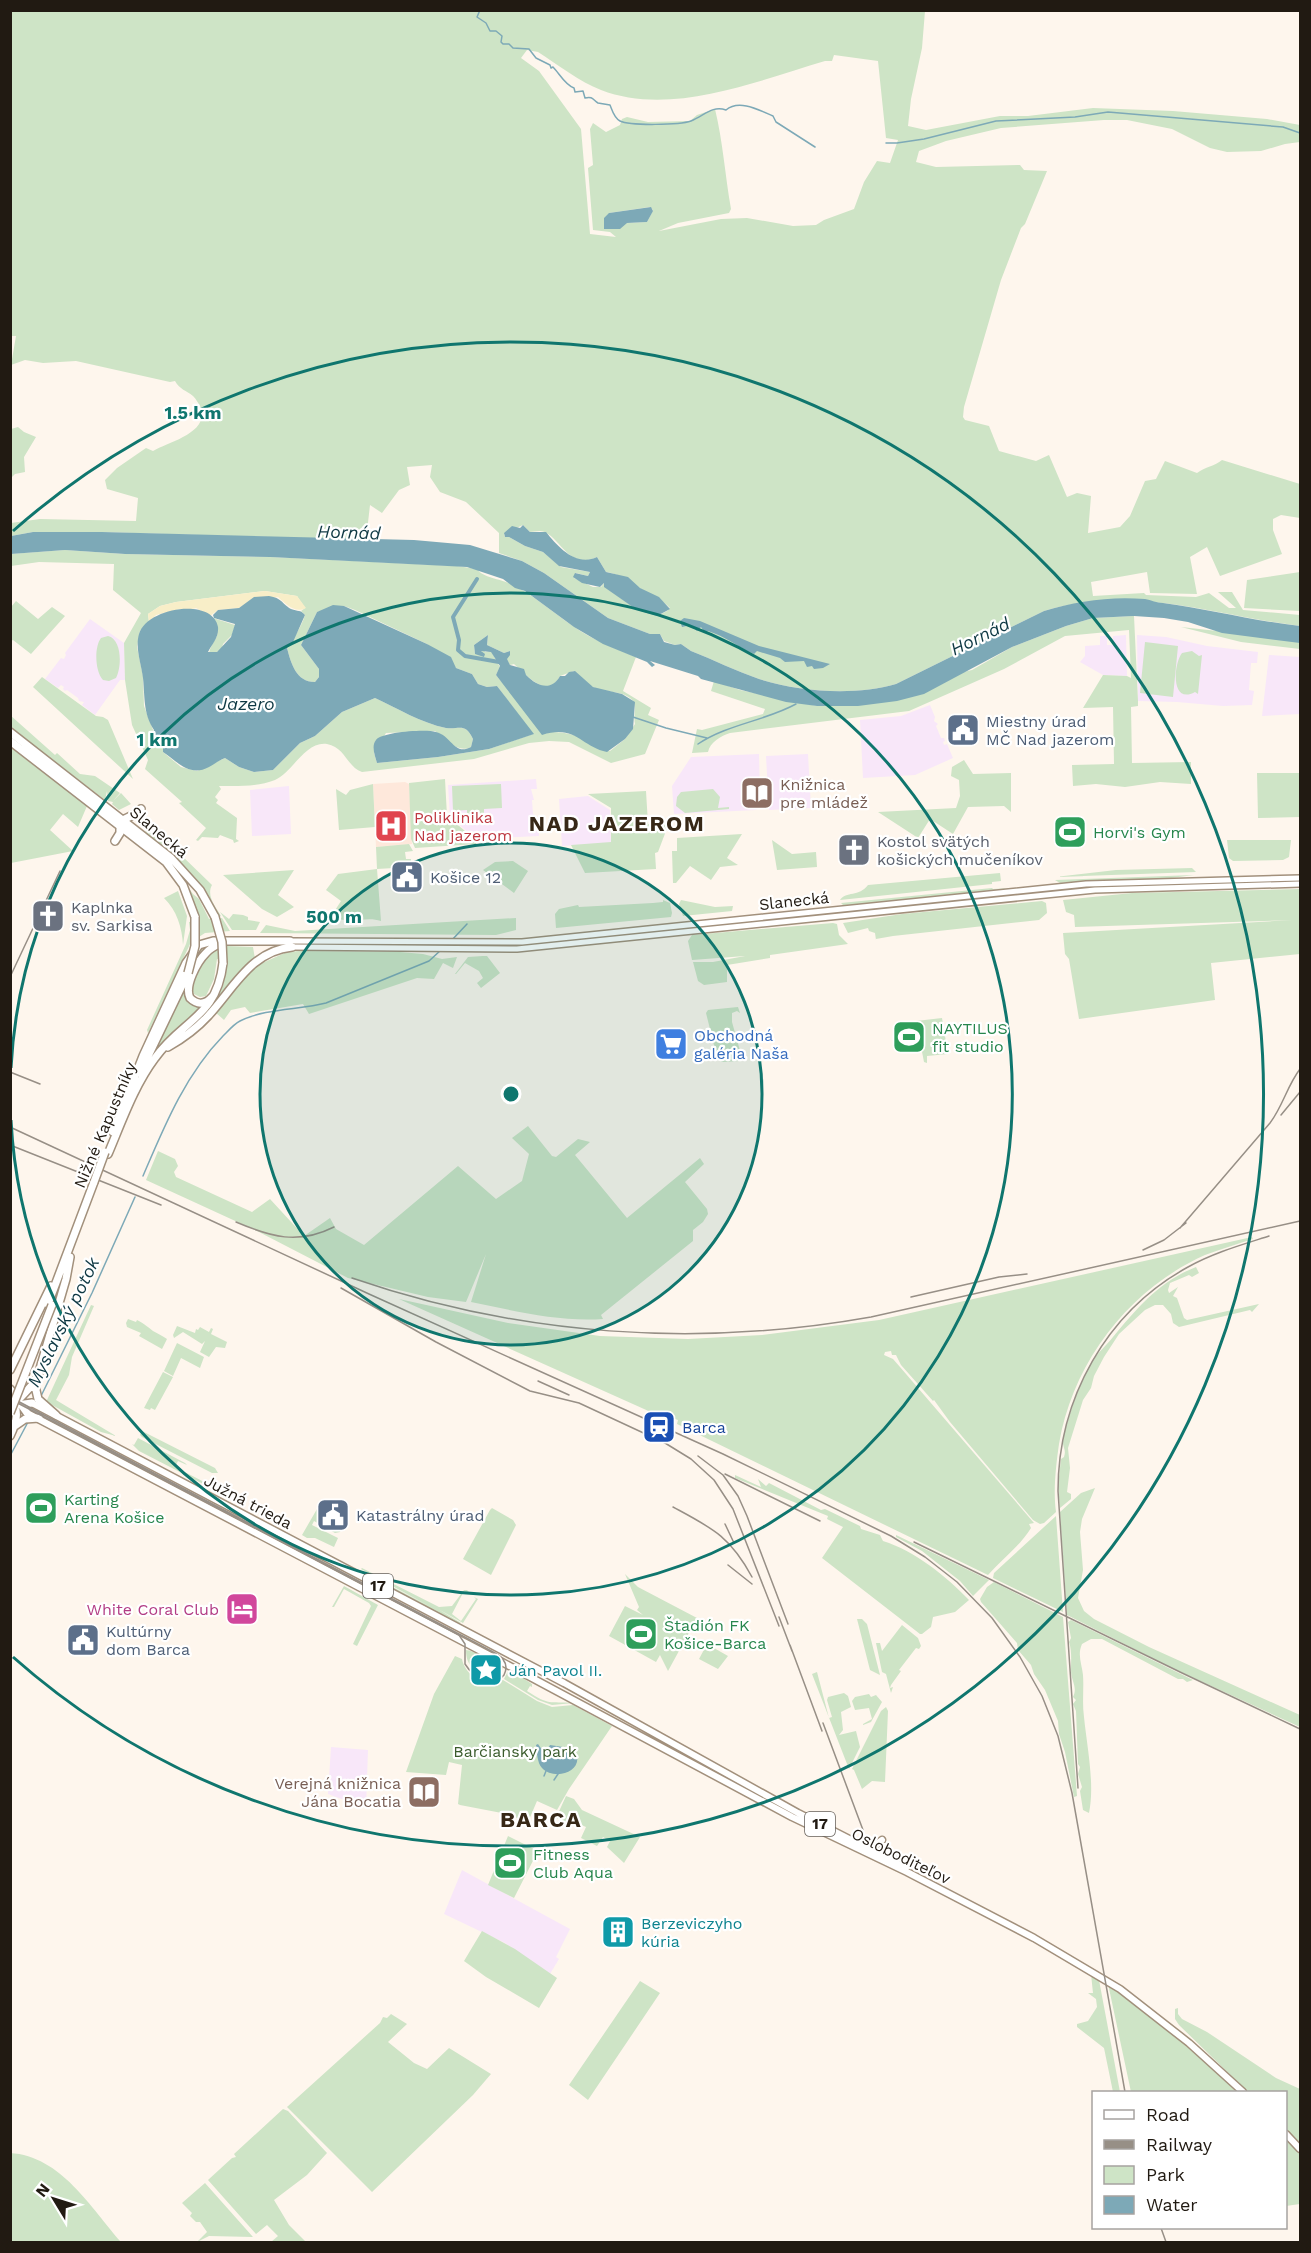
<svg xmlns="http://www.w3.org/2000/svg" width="1311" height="2253" font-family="'Work Sans',sans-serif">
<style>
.education{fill:#f8e7f9}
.medical{fill:#fee8db}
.green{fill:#cee4c6;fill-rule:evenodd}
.sand{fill:#f8eec8}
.water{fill:#7da9b7}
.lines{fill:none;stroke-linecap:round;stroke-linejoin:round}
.stream{stroke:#7da9b7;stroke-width:1.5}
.canal{stroke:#7da9b7;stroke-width:4}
.secondary-casing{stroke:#a2907c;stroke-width:8}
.primary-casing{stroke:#a2907c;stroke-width:9}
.trunk-casing{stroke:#a2907c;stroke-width:10}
.secondary{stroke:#fff;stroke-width:5}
.primary{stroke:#fff;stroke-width:6}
.trunk{stroke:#fff;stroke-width:7}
.tram{stroke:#978f86;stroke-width:1.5}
.rail{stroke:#978f86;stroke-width:1.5}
.trunk-bridge-casing{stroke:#a2907c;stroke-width:10;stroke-linecap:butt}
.trunk-bridge{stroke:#fff;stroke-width:7}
.ring{fill:none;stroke:#0f766e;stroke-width:3}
.labels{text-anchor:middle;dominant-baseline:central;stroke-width:4.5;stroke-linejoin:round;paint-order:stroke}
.shield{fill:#fff;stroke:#645f59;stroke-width:1.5}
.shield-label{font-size:15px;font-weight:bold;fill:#211a12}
.service-label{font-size:16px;fill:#4e5e75;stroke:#fff;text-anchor:start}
.education-label{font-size:16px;fill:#785e54;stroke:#fff;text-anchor:start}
.health-label{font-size:16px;fill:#be3a42;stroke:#fff;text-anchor:start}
.street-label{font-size:16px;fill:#211a12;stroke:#fff}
.leisure-label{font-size:16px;fill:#27864d;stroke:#fff;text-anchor:start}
.worship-label{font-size:16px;fill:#5b616d;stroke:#fff;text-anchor:start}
.shop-label{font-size:16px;fill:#366cbe;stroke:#fff;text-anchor:start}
.transit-label{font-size:16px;fill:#164399;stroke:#fff;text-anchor:start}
.hotel-label{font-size:16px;fill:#b23c85;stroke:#fff;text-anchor:end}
.culture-label{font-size:16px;fill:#0d838f;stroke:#fff;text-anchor:start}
.park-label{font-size:16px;fill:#3a5b2c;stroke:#fff}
.water-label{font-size:18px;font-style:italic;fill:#0e3843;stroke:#fff}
.district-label{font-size:22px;font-weight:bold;letter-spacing:1.5px;fill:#372817;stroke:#fff}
.centre{fill:#0f766e;stroke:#fff;stroke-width:3}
.ring-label{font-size:18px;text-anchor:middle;font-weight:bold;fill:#0f766e;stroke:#fff;stroke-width:4.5;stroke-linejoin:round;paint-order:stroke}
</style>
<rect width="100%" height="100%" fill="#fef6ed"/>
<path class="education" d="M 90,619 L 124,643 L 125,680 L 120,680 L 95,715 L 82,705 L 84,702 L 79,701 L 78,698 L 67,690 L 65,691 L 63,689 L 64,687 L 61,685 L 58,688 L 45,679 L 61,658 L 64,659 L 66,655 L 65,653 Z
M 1126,635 L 1127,676 L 1103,675 L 1080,662 L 1085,656 L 1085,646 L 1100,645 L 1100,636 L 1107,636 L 1107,645 L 1113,645 L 1113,636 Z
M 1137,635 L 1166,637 L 1207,646 L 1258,652 L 1257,663 L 1251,663 L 1249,690 L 1254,691 L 1252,705 L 1223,706 L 1177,702 L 1138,701 Z
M 1269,655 L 1300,657 L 1300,714 L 1262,716 Z
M 930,705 L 935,717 L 934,721 L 938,724 L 936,726 L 941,738 L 944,738 L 945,741 L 943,742 L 944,745 L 947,744 L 953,758 L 915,775 L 863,778 L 860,720 L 901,716 Z
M 759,754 L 760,797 L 763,797 L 763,802 L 756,810 L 674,814 L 672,786 L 691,757 Z
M 808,754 L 811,808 L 769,810 L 766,756 Z
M 536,779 L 537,789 L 531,789 L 534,800 L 532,800 L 533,814 L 535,815 L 535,818 L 533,818 L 533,821 L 539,821 L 539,836 L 476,839 L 450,817 L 448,785 Z
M 289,786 L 291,834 L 252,836 L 250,790 Z
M 588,796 L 610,810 L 611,843 L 562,846 L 559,799 Z
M 331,1747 L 368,1750 L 366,1808 L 328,1794 Z
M 462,1870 L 570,1929 L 556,1957 L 559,1959 L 550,1974 L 505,1943 L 444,1914 Z"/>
<path class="medical" d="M 405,782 L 409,784 L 412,844 L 376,847 L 373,784 Z"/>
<path class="green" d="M 11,11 L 925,11 L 922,48 L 911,99 L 908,126 L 926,130 L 1000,116 L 1028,116 L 1093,108 L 1173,111 L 1267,119 L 1300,125 L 1300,142 L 1285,144 L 1261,151 L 1227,152 L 1210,148 L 1172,129 L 1127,120 L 1104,120 L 1001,128 L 946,141 L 919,151 L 916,162 L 936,167 L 1020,165 L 1024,170 L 1047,171 L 1025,224 L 1021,228 L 1001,280 L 964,407 L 963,417 L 965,420 L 989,426 L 999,451 L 1036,461 L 1049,455 L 1067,497 L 1077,493 L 1091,496 L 1088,533 L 1120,527 L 1130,516 L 1145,481 L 1156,479 L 1165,461 L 1197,473 C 1205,467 1215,466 1222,460 L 1300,484 L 1300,518 L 1281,515 L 1273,519 L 1273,530 L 1282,554 L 1220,576 L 1207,547 L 1190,557 L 1197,594 L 1150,593 L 1147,572 L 1091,582 L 1093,596 L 1144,593 L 1146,595 L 1196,597 L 1209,593 L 1229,608 L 1236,608 L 1218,592 L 1232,592 L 1243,610 L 1300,615 L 1300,626 C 1211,615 1134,584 1044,611 L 896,684 C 855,696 800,692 759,679 C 736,671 714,660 691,651 L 681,644 L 675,645 L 664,641 L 660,634 L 650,634 L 608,618 L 544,573 L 522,561 L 499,553 L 499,533 L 466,502 L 440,492 L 430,477 L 432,465 L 407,467 L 410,485 L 399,490 L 382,513 L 370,505 L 366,540 L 102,532 L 33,532 L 11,536 L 11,523 L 40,519 L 136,521 L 138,498 L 107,489 L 105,480 L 117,468 L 146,448 L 153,451 C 169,442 209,433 201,408 C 199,404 196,399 193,396 C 186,390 180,390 175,381 L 170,382 L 76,361 L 43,363 L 25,360 L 11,365 L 16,336 L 11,336 ZM 527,50 L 538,52 C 557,64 580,82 601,90 C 671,117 757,81 825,61 L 832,61 L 834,55 L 878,61 L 886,138 L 898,140 L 890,163 L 877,161 L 864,182 L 854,209 L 824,220 L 816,225 L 793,226 L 747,218 L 721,219 L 659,231 L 678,223 L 729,213 L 731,209 C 725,175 723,142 715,109 L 697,115 L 690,121 L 648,122 L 627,117 L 622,119 L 620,125 L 606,132 L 593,123 L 590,129 L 593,165 L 588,168 L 593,230 L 610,232 L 616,237 L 590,234 L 581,129 L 539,71 L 521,58 ZM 650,207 L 653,210 L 647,222 L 627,223 L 609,213 ZM 523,525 L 530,532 C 533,532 536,531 540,531 C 560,533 566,571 597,557 L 606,572 C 623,575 627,580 641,589 C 651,596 662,599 670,608 L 667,611 L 657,616 L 637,610 L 604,586 L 604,583 L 601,587 L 593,587 L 574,578 L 576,573 L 588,576 L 590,572 L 561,567 L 543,552 L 525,546 L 509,537 L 505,537 L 504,534 Z
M 18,427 L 24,432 L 36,437 L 24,457 L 25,472 L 15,474 L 11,478 L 11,429 Z
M 65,550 L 125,554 L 270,557 L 457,566 L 477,569 C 483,578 501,579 511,584 C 534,595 552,612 573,626 C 592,640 615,648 636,657 L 623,691 L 651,708 L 648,715 L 659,720 L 645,754 L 611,763 L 569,742 L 549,741 L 529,743 L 474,759 L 362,772 C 347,767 345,747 327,744 C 305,741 293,772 275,780 C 257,787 238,786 219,786 L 221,789 L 215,797 L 218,800 L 216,803 L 237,818 L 236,839 L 239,841 L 234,843 L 233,840 L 220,835 L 218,838 L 202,837 L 198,841 L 196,840 L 206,828 L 179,803 L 182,802 L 145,769 L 148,760 L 132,725 L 125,680 L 124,643 L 141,613 L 113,590 L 114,564 L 39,562 L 11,566 L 10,554 ZM 265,591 L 297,596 L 305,608 L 301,611 L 305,615 C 301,628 294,637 287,648 C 291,663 296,682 315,682 L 319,677 L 319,669 L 301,645 L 317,612 L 344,606 L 355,610 L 427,644 L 456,668 L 472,674 L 478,684 L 487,687 L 497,686 L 533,734 L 489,749 L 438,757 L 377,763 L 374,753 L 386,733 L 435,731 C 446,739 458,754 471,747 L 473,739 C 465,722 459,730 446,728 C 421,723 397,708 375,698 L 342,712 L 315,736 L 300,743 L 273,770 L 254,772 L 239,767 L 225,758 L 197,771 L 181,767 L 163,752 L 163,748 L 155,735 L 144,706 L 143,676 L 137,647 L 140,631 L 149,622 L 148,614 L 160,606 L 176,602 ZM 488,635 L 487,645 L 504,653 L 510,651 L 506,659 L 510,665 L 514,664 C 526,674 547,701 560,676 L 574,671 C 580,676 586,684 593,687 C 604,693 625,690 633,701 C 637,707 633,717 635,724 L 625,739 L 610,751 C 596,751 591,742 579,737 C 570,733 559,732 550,732 L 500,680 L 496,675 L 500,667 L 491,651 L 485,652 L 484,649 L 481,651 L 482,652 L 475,654 L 474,645 Z
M 1300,572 L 1300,611 L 1244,608 L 1247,580 Z
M 16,601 L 38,619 L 52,607 L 65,616 L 31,654 L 13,640 L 11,641 L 11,607 Z
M 1134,616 L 1138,701 L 1138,706 L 1131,707 L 1132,763 L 1191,762 L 1191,784 L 1160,782 L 1125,787 L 1096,784 L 1073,786 L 1072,765 L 1114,764 L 1113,707 L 1083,708 L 1103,675 L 1127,676 L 1131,678 L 1129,630 L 1065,636 L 1004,669 L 909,711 L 730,733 C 721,736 710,742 708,752 L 692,753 L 697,729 L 702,730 L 763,714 L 765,709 L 711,691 L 714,681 L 740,690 L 817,706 L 972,670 L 1012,647 L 1066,626 L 1093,618 Z
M 213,618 L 235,625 L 232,635 L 223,644 L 222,648 L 217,652 L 209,653 C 213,636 223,640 213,618 Z
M 1181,627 L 1300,640 L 1300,649 L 1241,642 Z
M 108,636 C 122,639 122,667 116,678 L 109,681 L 103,680 C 95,672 94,647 101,638 Z
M 1145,642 L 1178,646 L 1173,697 L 1140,693 Z
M 1192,651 L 1199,656 L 1202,655 L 1198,694 L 1195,692 C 1171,705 1173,665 1182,653 Z
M 42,677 L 96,716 L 103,717 L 108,720 L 133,779 L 33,687 Z
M 10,715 L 55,755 L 57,753 L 80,774 L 95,776 L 120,793 L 113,801 L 121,793 L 131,804 L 119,810 L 112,804 L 113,802 L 108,801 L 107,791 L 105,800 L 11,728 Z
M 10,747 L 87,806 L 78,827 L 63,814 L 50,830 L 73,851 L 11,863 Z
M 964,760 L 973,774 L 1011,773 L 1011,812 L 1004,806 L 968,807 L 953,834 L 930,819 L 918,838 L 878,812 L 956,808 L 960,796 L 959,780 L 951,776 L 952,767 Z
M 1257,773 L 1300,773 L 1300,817 L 1258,818 Z
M 445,779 L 447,816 L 476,840 L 476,844 L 415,848 L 411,839 L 409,783 Z
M 373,784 L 375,827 L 339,830 L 336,789 L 346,795 L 350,790 Z
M 501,784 L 502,808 L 484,809 L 484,819 L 467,820 L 467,810 L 453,811 L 452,786 Z
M 713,789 L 720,797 L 718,808 L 729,807 L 729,809 L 685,813 L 676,806 L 677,797 L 681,792 Z
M 646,791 L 648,824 L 669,823 L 658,852 L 655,853 L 656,869 L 585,873 L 571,845 L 611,842 L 611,808 L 588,794 Z
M 153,823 L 160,829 L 178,852 L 212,885 C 206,896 216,907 221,916 L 216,919 L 222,918 L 230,931 L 205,933 L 191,942 L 148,1033 L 147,1030 L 186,944 L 190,930 L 189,922 L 198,921 L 177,872 L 193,894 L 199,899 L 209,919 L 219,915 C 202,878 174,856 145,832 Z
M 742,834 L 727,858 L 738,865 L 720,867 L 711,880 L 690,866 L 676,883 L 673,883 L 672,851 L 677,851 L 677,838 Z
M 772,840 L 792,854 L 816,852 L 817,867 L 777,870 Z
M 1227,840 L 1291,840 L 1289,857 L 1283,860 L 1233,861 L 1229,858 Z
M 409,844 L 413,851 L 405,852 L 406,859 L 411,859 L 411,867 L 377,869 L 381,921 C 364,915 349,927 332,915 L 341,901 L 326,890 L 338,874 L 377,869 L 376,847 Z
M 513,861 L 528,871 L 514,893 L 483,870 L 495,862 Z
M 1192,868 L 1196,872 L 1055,877 L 1116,870 Z
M 294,870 L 278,895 L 294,907 L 277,917 L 262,909 L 223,875 Z
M 1000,873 L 1001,881 L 992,882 L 992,884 L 840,900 C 846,891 859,897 868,885 Z
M 1194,875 L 1156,880 L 1106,880 L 1060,883 L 1055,880 Z
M 992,888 L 993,889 L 1013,888 L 844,906 L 841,903 Z
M 1300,889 L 1300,954 L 1211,963 L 1215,1000 L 1079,1019 L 1069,959 L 1065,954 L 1063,933 L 1293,920 L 1075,927 L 1074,915 L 1066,912 L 1063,900 L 1132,893 Z
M 178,891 L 187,916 L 183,945 C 182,927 177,911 164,898 Z
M 663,900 L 670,903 L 672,913 L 671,917 L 556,928 L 555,914 L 559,909 L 578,905 L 579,907 L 653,903 L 663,902 Z
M 681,900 L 715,907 L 733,906 L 732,911 L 683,916 L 679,904 Z
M 1042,901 L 1046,903 L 1047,913 L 1039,920 L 893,936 L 876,939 L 876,940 L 875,933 L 869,931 L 868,928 L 848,933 L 843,923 L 902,914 Z
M 220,912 L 229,919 L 233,914 L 243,915 L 248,917 L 248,920 L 260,922 L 256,930 L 232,930 Z
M 516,918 L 516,930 L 496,935 L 260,933 L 266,925 L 295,931 Z
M 833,923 L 837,924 L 839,935 L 848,944 L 770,955 L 770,958 L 727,965 L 727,982 L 704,985 L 698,981 L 693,962 L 713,962 L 745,956 L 692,960 L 688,941 L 692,935 Z
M 214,943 C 205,955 183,980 186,995 L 205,1005 L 147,1067 L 191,974 L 184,971 L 200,947 Z
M 227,946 L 253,947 L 255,959 L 204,1016 L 223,986 L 228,960 L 217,959 L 214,979 L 206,996 L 200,997 L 194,994 C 187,980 203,954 217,948 C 220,947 224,947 227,946 Z
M 299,951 L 400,952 L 423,954 L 442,959 L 457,957 L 453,968 L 443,963 L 434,979 L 417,978 L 309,1014 L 303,1004 L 250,1013 L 245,1007 L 231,1010 L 224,1020 L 215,1012 L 251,968 L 287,952 Z
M 483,956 L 487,956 L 500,973 L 481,988 L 477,983 L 483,978 L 479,971 L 465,963 L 456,974 L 455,974 L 468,957 Z
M 738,1007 L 740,1013 L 737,1011 L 732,1013 L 732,1022 L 742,1058 L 739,1061 L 722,1062 L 717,1057 L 706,1013 L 708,1010 Z
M 942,1018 L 948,1054 L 927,1056 L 927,1063 L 924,1062 L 916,1021 Z
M 528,1126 L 552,1156 L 556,1157 L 578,1139 L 590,1142 L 575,1155 L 627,1218 L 700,1158 L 704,1164 L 685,1182 L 707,1209 L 708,1214 L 703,1222 L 693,1230 L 693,1241 L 601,1315 L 603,1319 C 559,1322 515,1311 471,1302 L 486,1254 L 466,1302 L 428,1297 L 348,1278 L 259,1232 L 146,1180 L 158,1151 L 175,1159 L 178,1166 L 174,1172 L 176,1177 L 252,1212 L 270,1199 L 304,1236 L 330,1218 L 336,1229 L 364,1245 L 458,1166 L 496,1199 L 522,1181 L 529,1154 L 512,1138 Z
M 1252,1237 L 1253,1239 C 1237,1244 1221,1249 1205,1255 C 1129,1289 1073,1362 1059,1444 C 1056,1465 1053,1491 1056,1512 L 1044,1523 L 1040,1524 L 1033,1520 L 950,1422 L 934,1400 L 933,1401 L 901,1365 L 896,1355 L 892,1355 L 891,1351 L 885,1352 L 884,1355 L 893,1359 L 900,1367 L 1034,1523 L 1029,1524 L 1031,1528 C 1020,1546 1002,1559 988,1575 L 677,1424 L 678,1420 L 675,1419 L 673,1422 L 399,1299 L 508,1323 L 600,1336 L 688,1339 L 762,1335 L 879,1320 Z
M 1196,1267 L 1199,1273 L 1192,1277 L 1189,1275 L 1170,1283 L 1168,1290 L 1169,1293 L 1178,1287 L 1173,1296 L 1177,1298 L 1184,1318 L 1187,1320 L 1259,1304 L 1252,1312 L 1250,1310 L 1179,1327 L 1173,1323 L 1171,1314 L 1163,1305 L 1155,1305 L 1145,1310 L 1119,1334 L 1104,1357 L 1094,1376 L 1091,1388 L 1083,1400 L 1068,1448 L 1070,1468 L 1067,1492 L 1071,1494 L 1071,1499 L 1060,1508 L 1058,1486 L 1061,1459 L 1064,1457 C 1066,1451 1064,1449 1063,1444 C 1062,1437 1067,1424 1069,1417 C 1075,1398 1082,1379 1092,1362 C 1098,1352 1106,1346 1113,1337 C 1137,1308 1160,1281 1196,1267 Z
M 91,1305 L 94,1306 L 72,1357 L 69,1375 L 56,1400 L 116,1436 L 101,1432 L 43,1400 L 47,1400 Z
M 128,1319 L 136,1322 L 137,1320 C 145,1324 149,1328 153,1331 C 158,1334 163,1336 167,1339 L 162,1349 L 139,1336 L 141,1333 L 127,1327 L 126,1323 Z
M 177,1326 L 195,1333 L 196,1329 L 198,1330 L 200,1327 L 209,1332 L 211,1328 L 213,1329 L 211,1334 L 227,1342 L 225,1348 L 216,1347 L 209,1357 L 200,1352 L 205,1341 L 202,1344 L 183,1332 L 174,1338 L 173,1335 Z
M 177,1343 L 204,1357 L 200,1368 L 181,1358 L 173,1376 L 164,1371 Z
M 163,1372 L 173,1377 L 155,1410 L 151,1408 L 150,1410 L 144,1408 Z
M 142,1431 L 215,1468 L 218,1473 L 212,1473 L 142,1437 L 140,1435 Z
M 138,1438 L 185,1463 L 187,1465 L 178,1461 L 175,1467 L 210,1485 L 209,1487 L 139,1451 L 132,1444 L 134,1445 Z
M 735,1475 L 761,1487 L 758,1479 L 766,1486 L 769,1483 L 821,1510 L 825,1509 L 860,1526 L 861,1529 L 880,1535 L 883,1541 C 915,1551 946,1576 969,1600 L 955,1612 L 933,1617 L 931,1627 L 922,1634 L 920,1634 L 822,1558 L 843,1527 L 827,1519 L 828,1516 L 735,1478 Z
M 1095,1488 L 1082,1519 L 1080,1532 L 1083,1570 L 1078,1598 L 1084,1611 L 1094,1619 L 1149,1647 L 1300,1715 L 1300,1727 L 1170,1667 L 1067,1615 L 1060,1512 L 1081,1493 Z
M 492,1508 L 513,1520 L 516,1525 L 491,1575 L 463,1559 L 490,1510 Z
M 317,1509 L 323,1510 L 318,1521 L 337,1531 L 341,1523 L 344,1523 L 340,1532 L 335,1533 L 314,1521 L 312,1525 L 338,1538 L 334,1547 L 315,1538 L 307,1538 L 302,1535 Z
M 1056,1516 L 1063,1612 L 993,1578 L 994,1573 Z
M 896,1535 L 989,1580 L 973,1596 L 960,1581 L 922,1551 L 896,1537 Z
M 362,1568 L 439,1607 L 452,1606 L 464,1590 L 467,1590 L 472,1595 L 464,1591 L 452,1614 L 461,1621 L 476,1599 L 474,1597 L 478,1599 L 463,1623 L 438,1609 L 461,1623 L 454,1624 L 379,1585 L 381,1581 L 431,1607 L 361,1569 Z
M 625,1574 L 638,1587 L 697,1618 L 668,1671 L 660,1655 L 656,1662 L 609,1636 L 625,1606 L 643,1615 L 637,1610 L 639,1607 Z
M 994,1582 L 1063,1617 L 1077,1796 L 1074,1797 L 1065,1752 L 1059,1734 L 1058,1721 L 1045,1690 L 1034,1674 L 1031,1665 L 1018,1650 L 1017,1643 L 981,1602 L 980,1599 L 987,1587 Z
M 344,1586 L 378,1605 L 357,1646 L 353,1644 L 371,1606 L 369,1603 L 344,1589 L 334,1607 L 332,1607 Z
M 857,1619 L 862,1619 L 867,1624 L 880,1675 L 870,1670 Z
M 1071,1620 L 1193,1680 L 1187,1682 L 1183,1679 L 1178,1679 L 1102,1639 L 1091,1639 L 1082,1644 C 1077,1655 1082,1664 1083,1675 C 1084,1689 1082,1703 1084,1717 C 1087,1747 1095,1784 1089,1813 L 1083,1810 L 1080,1791 L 1082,1787 L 1078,1774 L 1080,1767 L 1078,1764 L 1076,1711 L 1073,1704 L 1076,1700 L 1073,1697 C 1078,1687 1071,1681 1071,1670 C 1071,1660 1072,1651 1069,1642 L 1071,1638 L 1068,1622 Z
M 902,1625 L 918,1638 L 921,1646 L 919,1649 L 916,1648 L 899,1670 L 901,1671 L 891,1685 L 890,1688 L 893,1687 L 891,1693 L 886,1674 L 882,1672 L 876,1643 L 880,1643 L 882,1651 Z
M 707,1644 L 728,1656 L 718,1669 L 699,1659 Z
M 466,1650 C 472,1650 499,1664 503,1667 L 501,1674 L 491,1678 C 476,1672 466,1667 466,1650 Z
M 455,1656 L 462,1659 C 465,1676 488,1690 503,1680 L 537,1701 L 552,1707 L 573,1705 L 612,1726 L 569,1789 L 557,1810 L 537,1801 L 528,1822 L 507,1814 L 460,1805 L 458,1804 L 462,1765 L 449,1762 L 446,1775 L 406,1772 L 434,1694 Z
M 509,1669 L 532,1684 L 532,1687 L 530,1686 L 527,1691 C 550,1706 548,1701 574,1703 L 552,1705 L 538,1700 L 504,1679 Z
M 817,1672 L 829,1718 L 832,1717 L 827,1700 L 828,1697 L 844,1693 L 848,1696 L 851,1707 L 841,1712 L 843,1730 L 839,1735 L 856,1731 L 860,1747 L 849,1769 L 812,1674 Z
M 869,1694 L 871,1697 L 876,1695 L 882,1702 L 871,1722 L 863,1725 L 863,1724 L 872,1719 L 869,1708 L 855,1710 L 852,1701 L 855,1697 Z
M 886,1707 L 888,1711 L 885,1782 L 872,1781 L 862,1789 L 854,1770 L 852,1769 L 881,1711 Z
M 566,1796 L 574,1799 L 582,1810 L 640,1837 L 624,1863 L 607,1847 L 610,1841 L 603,1837 L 597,1846 L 581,1838 L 586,1827 L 577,1823 L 576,1825 L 556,1818 Z
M 508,1836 L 538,1851 L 514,1898 L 488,1885 Z
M 482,1931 L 515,1949 L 557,1978 L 539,2008 L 486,1977 L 464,1961 Z
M 1091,1974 L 1099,1980 L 1120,2092 L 1113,2092 L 1104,2048 L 1077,2027 L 1077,2024 L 1088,2021 L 1097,2007 L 1096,1999 L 1088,1993 L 1093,1993 Z
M 1107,1979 L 1120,1989 L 1243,2092 L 1146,2092 L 1139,2091 L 1131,2092 Z
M 640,1981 L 660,1993 L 588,2100 L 569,2085 Z
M 1178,2008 L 1178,2014 L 1182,2019 L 1207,2032 L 1276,2078 L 1300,2089 L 1300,2145 L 1286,2130 L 1286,2092 L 1248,2092 L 1179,2025 L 1175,2019 L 1175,2009 Z
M 391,2014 L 407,2024 L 388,2042 L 414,2063 L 427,2069 L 449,2048 L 491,2074 L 473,2095 L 372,2192 L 287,2107 L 380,2023 L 383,2017 L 387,2018 Z
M 283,2109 L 288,2111 L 327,2153 L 307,2175 L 274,2200 L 289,2225 L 306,2242 L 271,2242 L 278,2236 L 267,2225 L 256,2234 L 208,2180 L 232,2158 L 236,2157 L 234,2154 Z
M 1286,2134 L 1300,2149 L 1300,2204 L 1286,2206 Z
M 10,2153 C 61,2156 91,2208 121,2242 L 11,2242 Z
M 205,2183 L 253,2237 L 209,2236 L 197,2242 L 207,2232 L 200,2222 L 196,2222 L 190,2216 L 192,2213 L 182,2203 Z"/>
<path class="sand" d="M 265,591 L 297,596 L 306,608 C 295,614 286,604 278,597 L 250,601 L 239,608 L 218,610 L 210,616 L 196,608 L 189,610 L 180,609 L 156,615 L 149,622 L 148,614 L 160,606 L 176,602 Z"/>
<path class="water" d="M 651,207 L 653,211 L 647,222 L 627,223 L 620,229 L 604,229 L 604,218 L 609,213 Z
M 523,525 L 530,532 L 546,532 C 558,547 576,567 597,557 L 606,572 L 628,577 L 640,588 L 659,597 L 670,609 L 657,616 L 637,610 L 604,587 L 604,583 L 600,587 L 582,583 L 573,577 L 575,573 L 588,576 L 590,572 L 559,566 L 543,552 L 525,546 L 509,537 L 505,537 L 504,533 L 512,526 L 520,528 Z
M 33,532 L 102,532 L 414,540 L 470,545 L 522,561 L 544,573 L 608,618 L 650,634 L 660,634 L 664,642 L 675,645 L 681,644 L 691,651 C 714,660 736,671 759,679 C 800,692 855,696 896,684 L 1044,611 C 1076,601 1111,596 1145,599 C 1151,600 1157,603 1163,603 C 1209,609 1254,621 1300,626 L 1300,643 L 1222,633 L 1188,622 L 1164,618 L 1134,616 L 1093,618 L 1066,626 L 1012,647 L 924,694 L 897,701 L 858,706 L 817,706 L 786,702 L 701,679 L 698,676 L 650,661 L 655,665 L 652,667 L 647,662 L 603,644 L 574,627 L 525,591 L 515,588 L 503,579 L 467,567 L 270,557 L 125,554 L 65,550 L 11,554 L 11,536 Z
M 269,596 C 282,598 281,603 291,609 C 298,612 300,609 305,615 L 293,642 L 287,648 C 291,663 296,682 315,682 L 319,677 L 319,669 L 301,645 L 317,612 L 333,605 L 344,606 L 427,644 L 451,657 L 456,668 L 472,674 L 478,684 L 487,687 L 497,686 L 534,734 L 489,749 L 438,757 L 377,763 C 375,756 371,746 376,740 C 382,732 426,729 436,732 C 452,736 454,756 471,747 L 473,739 C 465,722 459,730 446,728 C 421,723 397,708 375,698 L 342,712 L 315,736 L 300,743 L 273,770 L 254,772 L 239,767 L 225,758 C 219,760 215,764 209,767 C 189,778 176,760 163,752 L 163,748 L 153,733 L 154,730 C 143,713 145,697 143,678 C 141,662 135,648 139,634 C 147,607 213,597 218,627 C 219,638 212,644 208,652 L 217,652 L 231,637 L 235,624 L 214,618 L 213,615 L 218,610 L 239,608 L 254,597 Z
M 684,618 L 700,621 L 759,646 L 830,664 L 823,668 L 814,669 L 812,666 L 807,667 L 804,661 L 785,662 L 780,658 L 757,651 L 754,654 C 738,647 725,636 708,631 L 705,633 L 701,627 L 697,631 L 691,625 L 682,627 L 680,621 Z
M 488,635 L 487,645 L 504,653 L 510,651 L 510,655 L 507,659 L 510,665 L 524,669 L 526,675 C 537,686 551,692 560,676 L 565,676 L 569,672 L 575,671 L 593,687 L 622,694 L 635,702 L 633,729 L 625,739 L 607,752 C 581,747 576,724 542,735 L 496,675 L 500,666 L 491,652 L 481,651 L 485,654 L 484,657 L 475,654 L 474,645 Z
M 538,1744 L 545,1754 L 550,1745 L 569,1748 L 577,1755 C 581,1774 553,1780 542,1768 C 537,1763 537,1751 536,1745 Z"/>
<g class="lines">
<path class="stream" d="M 480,10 L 477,17 L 486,23 L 490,31 L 496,31 L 502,36 L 501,42 L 503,44 L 509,44 L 513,48 L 529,49 L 536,58 L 550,65 L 551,68 L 553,67 C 559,73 565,85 574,88 L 575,92 L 583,91 L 585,98 C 593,96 593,100 598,103 L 610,105 C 612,110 614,118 620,121 C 630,126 680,125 691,121 C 704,116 712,105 726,110 C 739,99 759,110 773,116 L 776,122 L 815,147
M 886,143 L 897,143 L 924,139 L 996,121 L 1075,117 L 1108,112 L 1283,127 L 1300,133
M 633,717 L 666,728 L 707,738
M 698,744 C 728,724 765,721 796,704
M 451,941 L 467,924
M 143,1176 C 164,1127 185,1075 223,1036 C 228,1031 234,1024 240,1021 C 266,1008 299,1010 326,1003 L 429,961 L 441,950
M 41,1396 L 92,1293 L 135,1197
M 10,1456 L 28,1422
M 544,1776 L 546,1771
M 554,1780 L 558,1774"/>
<path class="canal" d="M 477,579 L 453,617 L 459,640 L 458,650 L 465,656 L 499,662"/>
<g class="secondary-casing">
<path id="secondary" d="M 290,941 L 522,942 L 1086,884 L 1300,878
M 292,947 L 517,949 L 1095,890 L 1300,884"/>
</g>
<g class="primary-casing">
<path id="primary" d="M 32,1403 L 564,1683 L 798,1813 L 906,1868
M 27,1413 L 502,1662 L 792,1817 L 907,1872 L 1034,1938 L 1120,1989 L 1189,2043 L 1243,2092
M 885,1846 L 894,1861
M 864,1847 L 874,1846 L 882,1840
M 1286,2134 L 1300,2149"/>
</g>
<g class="trunk-casing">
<path id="trunk" d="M 10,732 L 171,858 L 200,890 L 215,917
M 10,741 L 166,862 L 183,885 L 195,917
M 123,820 L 137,813 L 141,809
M 115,841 L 120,833 L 120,825
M 212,997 C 205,1005 197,1005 190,998 C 184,986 197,962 206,953 C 210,948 217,945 223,942
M 168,1047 C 182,1039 197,1028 208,1016 C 234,988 251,951 292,947
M 140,1073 L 188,973
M 113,1132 L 143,1056 L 186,963 L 199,945 L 213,941 L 290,941
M 108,1154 C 122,1121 134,1086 155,1058 C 182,1020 217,1017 223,963
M 48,1304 L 94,1182
M 10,1370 L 51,1286
M 10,1389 L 27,1413
M 10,1397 C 20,1410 17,1421 10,1436
M 11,1399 L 21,1397 L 35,1382
M 17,1405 L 32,1403
M 56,1415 L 38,1399 L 35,1386 L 66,1279 L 70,1257
M 15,1426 L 25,1419 L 39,1418"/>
</g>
<use href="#secondary" class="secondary"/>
<use href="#primary" class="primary"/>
<use href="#trunk" class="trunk"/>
<path class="tram" d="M 10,1397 L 495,1653 C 504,1658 509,1665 504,1675 C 493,1688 473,1677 465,1664 L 465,1644 L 459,1635 L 10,1399"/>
<path class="rail" d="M 10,977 L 60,871
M 10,1072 L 40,1084
M 1281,1115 L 1300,1092
M 10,1127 L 369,1294 L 723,1454 L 891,1536 L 925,1557 L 957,1582 L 992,1618 L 1020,1657 L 1042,1696 L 1058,1736 L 1072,1793 L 1125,2092
M 10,1145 L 161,1205
M 236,1222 C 271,1237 298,1245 334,1227
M 1180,1228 L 1270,1123 C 1283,1106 1287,1086 1300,1069
M 1143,1250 L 1164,1240 L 1186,1223
M 352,1278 C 520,1336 697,1348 871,1317 L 1300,1221
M 341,1288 L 436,1342 L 530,1391 L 579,1403 L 665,1443 L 691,1459 L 714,1480 L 733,1509 L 779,1626
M 911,1297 L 999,1277 L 1027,1274
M 538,1381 L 569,1395
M 698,1456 L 723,1475 L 738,1496 L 747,1516 L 788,1624
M 725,1474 L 820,1521
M 673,1507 C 712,1528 730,1536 752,1577
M 725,1524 L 734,1543
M 914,1542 L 1180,1672 L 1300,1729
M 728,1565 L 752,1584
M 779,1617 L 792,1651
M 790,1645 L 822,1731
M 823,1723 L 863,1830
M 1078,1788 L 1058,1491 C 1058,1399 1106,1312 1188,1267 C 1213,1253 1241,1245 1269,1236
M 1161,2228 L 1166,2242"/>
<g class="trunk-bridge-casing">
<path id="trunk-bridge" d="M 215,917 L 222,942 L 223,963
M 188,973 L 195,946 L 195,917
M 94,1182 L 105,1152
M 10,1413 L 52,1305"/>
</g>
<use href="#trunk-bridge" class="trunk-bridge"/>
</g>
<circle cx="511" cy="1094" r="251" fill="#0f766e" fill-opacity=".12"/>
<g class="ring">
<circle cx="511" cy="1094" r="251"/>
<path d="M11 1068A501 501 0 1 1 11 1120"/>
<path d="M13 531A752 752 0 1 1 13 1657"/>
</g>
<defs>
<g id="civic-square" transform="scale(1.725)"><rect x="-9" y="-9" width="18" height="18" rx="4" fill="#5c6f8a" stroke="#fff"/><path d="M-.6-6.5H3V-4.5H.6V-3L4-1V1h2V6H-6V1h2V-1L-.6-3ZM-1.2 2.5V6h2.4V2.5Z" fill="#fff"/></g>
<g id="library-square" transform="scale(1.725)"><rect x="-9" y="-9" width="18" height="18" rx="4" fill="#8d6e63" stroke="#fff"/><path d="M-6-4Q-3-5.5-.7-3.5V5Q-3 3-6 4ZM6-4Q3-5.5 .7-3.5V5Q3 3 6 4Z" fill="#fff"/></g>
<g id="hospital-square" transform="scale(1.725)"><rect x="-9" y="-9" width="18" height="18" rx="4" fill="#e0444e" stroke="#fff"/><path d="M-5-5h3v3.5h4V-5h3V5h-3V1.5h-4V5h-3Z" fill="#fff"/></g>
<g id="stadium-square" transform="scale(1.725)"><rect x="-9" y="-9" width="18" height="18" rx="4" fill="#2e9e5b" stroke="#fff"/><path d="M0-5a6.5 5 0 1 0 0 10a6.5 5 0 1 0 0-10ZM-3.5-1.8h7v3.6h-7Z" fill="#fff"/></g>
<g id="church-square" transform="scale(1.725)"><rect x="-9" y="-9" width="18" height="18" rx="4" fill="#6b7280" stroke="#fff"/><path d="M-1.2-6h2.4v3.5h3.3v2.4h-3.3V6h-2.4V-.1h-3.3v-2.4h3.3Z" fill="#fff"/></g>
<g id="supermarket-square" transform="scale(1.725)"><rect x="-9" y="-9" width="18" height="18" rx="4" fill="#3f7fe0" stroke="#fff"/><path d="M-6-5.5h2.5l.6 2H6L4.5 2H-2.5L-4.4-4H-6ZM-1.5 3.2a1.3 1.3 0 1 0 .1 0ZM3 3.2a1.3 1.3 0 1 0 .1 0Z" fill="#fff"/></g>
<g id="station-square" transform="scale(1.725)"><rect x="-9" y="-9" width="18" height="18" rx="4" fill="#1a4fb4" stroke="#fff"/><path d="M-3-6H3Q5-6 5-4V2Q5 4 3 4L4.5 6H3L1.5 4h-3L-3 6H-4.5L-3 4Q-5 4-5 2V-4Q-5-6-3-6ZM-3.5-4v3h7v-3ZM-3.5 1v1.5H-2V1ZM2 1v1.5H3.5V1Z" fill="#fff"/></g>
<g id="hotel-square" transform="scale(1.725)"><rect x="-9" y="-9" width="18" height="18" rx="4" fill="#d1479c" stroke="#fff"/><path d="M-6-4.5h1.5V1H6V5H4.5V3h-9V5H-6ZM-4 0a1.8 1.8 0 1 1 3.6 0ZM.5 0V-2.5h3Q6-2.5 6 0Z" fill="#fff"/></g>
<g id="sight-square" transform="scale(1.725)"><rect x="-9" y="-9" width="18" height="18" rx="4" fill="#0f9aa8" stroke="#fff"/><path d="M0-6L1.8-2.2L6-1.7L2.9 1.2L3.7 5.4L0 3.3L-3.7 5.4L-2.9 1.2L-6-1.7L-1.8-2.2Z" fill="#fff"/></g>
<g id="building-square" transform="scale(1.725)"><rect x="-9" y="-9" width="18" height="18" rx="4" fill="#0f9aa8" stroke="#fff"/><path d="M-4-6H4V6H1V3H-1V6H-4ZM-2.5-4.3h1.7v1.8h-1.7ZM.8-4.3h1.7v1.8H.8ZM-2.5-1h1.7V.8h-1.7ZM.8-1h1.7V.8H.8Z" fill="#fff"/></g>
</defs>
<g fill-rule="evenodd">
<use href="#civic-square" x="963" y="730"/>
<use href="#library-square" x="757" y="793"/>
<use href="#hospital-square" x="391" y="826"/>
<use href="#stadium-square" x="1070" y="832"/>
<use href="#church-square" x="854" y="850"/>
<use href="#civic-square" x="407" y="877"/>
<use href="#church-square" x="48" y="916"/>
<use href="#stadium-square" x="909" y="1037"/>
<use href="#supermarket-square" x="671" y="1044"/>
<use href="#station-square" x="659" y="1427"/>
<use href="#stadium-square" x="41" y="1508"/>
<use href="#civic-square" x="333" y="1515"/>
<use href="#hotel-square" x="242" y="1609"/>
<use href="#stadium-square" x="641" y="1634"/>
<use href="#civic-square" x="83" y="1640"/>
<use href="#sight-square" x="486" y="1670"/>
<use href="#library-square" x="424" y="1792"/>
<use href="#stadium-square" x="510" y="1863"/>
<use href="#building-square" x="618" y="1932"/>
</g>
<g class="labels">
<g class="shield">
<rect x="363" y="1574" width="30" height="24" rx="4.5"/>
<rect x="805" y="1812" width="30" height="24" rx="4.5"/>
</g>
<g class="shield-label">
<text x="378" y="1586">17</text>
<text x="820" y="1824">17</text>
</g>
<g class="service-label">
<text x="986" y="721">Miestny úrad<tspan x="986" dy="18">MČ Nad jazerom</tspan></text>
<text x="430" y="877">Košice 12</text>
<text x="356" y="1515">Katastrálny úrad</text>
<text x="106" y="1631">Kultúrny<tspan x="106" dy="18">dom Barca</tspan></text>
</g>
<g class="education-label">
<text x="780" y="784">Knižnica<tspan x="780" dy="18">pre mládež</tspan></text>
<text x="401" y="1783" text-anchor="end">Verejná knižnica<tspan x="401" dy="18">Jána Bocatia</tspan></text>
</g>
<g class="health-label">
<text x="414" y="817">Poliklinika<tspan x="414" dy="18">Nad jazerom</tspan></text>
</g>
<g class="street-label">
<text transform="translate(159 832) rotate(40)">Slanecká</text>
<text transform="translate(794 901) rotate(-6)">Slanecká</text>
<text transform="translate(105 1125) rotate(-67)">Nižné Kapustníky</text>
<text transform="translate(248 1502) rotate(28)">Južná trieda</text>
<text transform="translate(901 1856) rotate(26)">Osloboditeľov</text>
</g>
<g class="leisure-label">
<text x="1093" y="832">Horvi's Gym</text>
<text x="932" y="1028">NAYTILUS<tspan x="932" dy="18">fit studio</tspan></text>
<text x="64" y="1499">Karting<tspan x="64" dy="18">Arena Košice</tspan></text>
<text x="664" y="1625">Štadión FK<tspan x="664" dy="18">Košice-Barca</tspan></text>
<text x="533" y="1854">Fitness<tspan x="533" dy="18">Club Aqua</tspan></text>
</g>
<g class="worship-label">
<text x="877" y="841">Kostol svätých<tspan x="877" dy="18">košických mučeníkov</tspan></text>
<text x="71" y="907">Kaplnka<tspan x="71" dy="18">sv. Sarkisa</tspan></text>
</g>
<g class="shop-label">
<text x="694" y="1035">Obchodná<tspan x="694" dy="18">galéria Naša</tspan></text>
</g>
<g class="transit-label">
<text x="682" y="1427">Barca</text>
</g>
<g class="hotel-label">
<text x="219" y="1609">White Coral Club</text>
</g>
<g class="culture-label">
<text x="509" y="1670">Ján Pavol II.</text>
<text x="641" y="1923">Berzeviczyho<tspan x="641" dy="18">kúria</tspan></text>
</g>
<g class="park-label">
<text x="515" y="1751">Barčiansky park</text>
</g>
<g class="water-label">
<text transform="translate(349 532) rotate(2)">Hornád</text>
<text transform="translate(980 636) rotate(-26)">Hornád</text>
<text x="246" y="703">Jazero</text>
<text transform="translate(63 1322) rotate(-64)">Myslavský potok</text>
</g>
<g class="district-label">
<text x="617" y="823">NAD JAZEROM</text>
<text x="541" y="1819">BARCA</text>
</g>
</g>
<circle cx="511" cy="1094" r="9" class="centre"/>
<g class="ring-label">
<text x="193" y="419">1.5 km</text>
<text x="157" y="746">1 km</text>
<text x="334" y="923">500 m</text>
</g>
<rect width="1311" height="2253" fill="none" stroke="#211a12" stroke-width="24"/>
<rect x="1092" y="2091" width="195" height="138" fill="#ffffff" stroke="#a6a3a0" stroke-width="1.5"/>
<rect x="1104" y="2110" width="30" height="9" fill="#ffffff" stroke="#a6a3a0" stroke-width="1.5"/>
<text x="1146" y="2121" font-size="18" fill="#211a12">Road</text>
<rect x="1104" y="2140" width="30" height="9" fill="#978f86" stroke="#a6a3a0" stroke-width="1.5"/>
<text x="1146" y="2151" font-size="18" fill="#211a12">Railway</text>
<rect x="1104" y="2166" width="30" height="18" fill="#cee4c6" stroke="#a6a3a0" stroke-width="1.5"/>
<text x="1146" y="2181" font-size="18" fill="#211a12">Park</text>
<rect x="1104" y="2196" width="30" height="18" fill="#7da9b7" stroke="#a6a3a0" stroke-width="1.5"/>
<text x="1146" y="2211" font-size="18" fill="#211a12">Water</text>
<g transform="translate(54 2199) rotate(308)" stroke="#ffffff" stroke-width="4.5" paint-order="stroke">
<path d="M0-4.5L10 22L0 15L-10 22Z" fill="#211a12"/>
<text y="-9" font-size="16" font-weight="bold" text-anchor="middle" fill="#211a12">N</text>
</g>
</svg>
